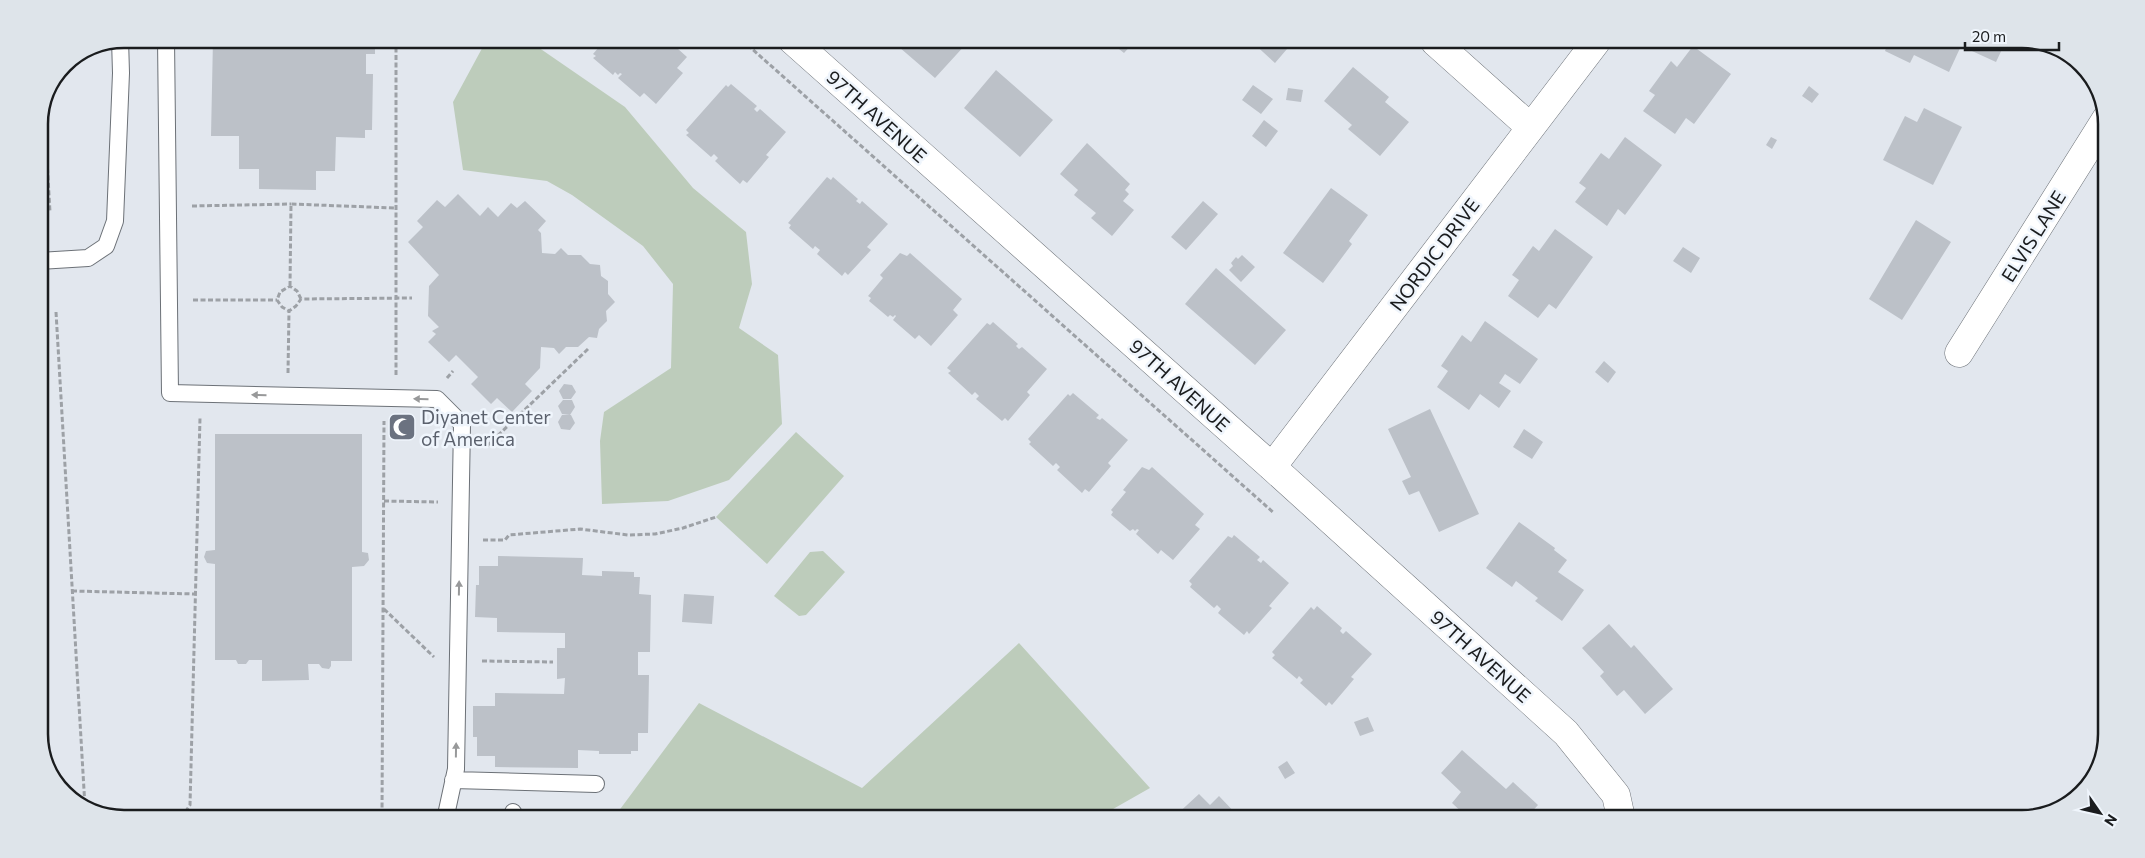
<svg xmlns="http://www.w3.org/2000/svg" width="2145" height="858" font-family="Commissioner,sans-serif">
<style>
.green{fill:#bdccbb}
.building{fill:#bcc1c8}
.lines{fill:none;stroke-linecap:round;stroke-linejoin:round}
.service-casing{stroke:#6c7177;stroke-width:18}
.minor-casing{stroke:#6c7177;stroke-width:29}
.path{stroke:#9da1a6;stroke-width:3;stroke-dasharray:5 2.5;stroke-linecap:butt}
.service{stroke:#fff;stroke-width:16}
.minor{stroke:#fff;stroke-width:28}
.oneway{fill:#98999a}
.labels{text-anchor:middle;dominant-baseline:central;stroke-width:5;stroke-linejoin:round;paint-order:stroke}
.street-label{font-size:19px;fill:#1a1c1e;stroke:#eff5fc}
.worship-label{font-size:19px;fill:#5b616d;stroke:#eff5fc;text-anchor:start}
.rim{fill:none;stroke:#1a1c1e;stroke-width:2.5}
</style>
<rect width="100%" height="100%" fill="#e2e7ee"/>
<path class="green" d="M 486,41 L 532,43 L 625,107 L 693,188 L 746,232 L 752,284 L 739,328 L 778,355 L 782,424 L 729,480 L 668,501 L 602,504 L 600,441 L 604,412 L 671,368 L 673,284 L 643,246 L 572,195 L 547,181 L 463,170 L 453,102 Z
M 796,432 L 844,476 L 767,564 L 716,517 Z
M 823,551 L 845,572 L 806,615 L 799,616 L 774,596 L 810,552 Z
M 1019,643 L 1150,788 L 1099,817 L 615,816 L 699,703 L 862,788 Z"/>
<path class="building" d="M 213,39 L 375,39 L 375,54 L 366,54 L 366,74 L 373,74 L 372,130 L 365,130 L 365,138 L 336,137 L 335,171 L 316,171 L 316,190 L 259,189 L 259,169 L 239,169 L 239,136 L 211,136 Z
M 605,40 L 668,40 L 687,57 L 677,68 L 683,73 L 656,104 L 644,93 L 640,97 L 618,78 L 622,74 L 620,73 L 618,75 L 615,72 L 613,75 L 593,58 L 596,56 L 593,54 Z
M 892,41 L 964,41 L 967,43 L 935,78 Z
M 1117,41 L 1135,41 L 1124,53 L 1114,45 Z
M 1251,41 L 1285,42 L 1293,42 L 1275,63 Z
M 1888,43 L 2005,43 L 1996,62 L 1961,46 L 1949,72 L 1914,55 L 1910,63 L 1885,51 Z
M 1693,46 L 1731,74 L 1694,124 L 1686,118 L 1675,134 L 1643,111 L 1655,95 L 1649,91 L 1671,61 L 1677,67 Z
M 1353,67 L 1389,97 L 1385,102 L 1409,122 L 1380,156 L 1348,129 L 1352,125 L 1324,101 Z
M 996,70 L 1053,120 L 1020,157 L 964,108 Z
M 731,84 L 757,106 L 754,109 L 757,112 L 760,109 L 786,132 L 766,155 L 769,157 L 747,183 L 743,180 L 740,184 L 715,161 L 718,158 L 714,154 L 711,157 L 686,135 L 689,133 L 686,130 L 726,85 L 728,87 Z
M 1253,85 L 1273,99 L 1261,114 L 1242,100 Z
M 1809,86 L 1819,94 L 1812,103 L 1802,96 Z
M 1288,88 L 1303,90 L 1301,102 L 1286,100 Z
M 1924,108 L 1962,127 L 1933,185 L 1883,160 L 1905,116 L 1917,122 Z
M 1264,120 L 1278,131 L 1266,147 L 1252,136 Z
M 1625,137 L 1662,165 L 1625,215 L 1618,209 L 1607,226 L 1575,202 L 1586,188 L 1579,183 L 1601,153 L 1609,159 Z
M 1771,137 L 1777,140 L 1772,149 L 1766,145 Z
M 1087,143 L 1130,184 L 1125,190 L 1129,194 L 1123,201 L 1134,210 L 1112,236 L 1091,218 L 1096,213 L 1074,195 L 1078,190 L 1060,174 Z
M 827,177 L 831,180 L 833,177 L 858,199 L 856,201 L 860,204 L 862,201 L 888,224 L 867,247 L 871,250 L 848,275 L 845,272 L 842,276 L 817,254 L 820,250 L 815,246 L 813,249 L 789,228 L 791,225 L 788,223 Z
M 1331,188 L 1368,215 L 1349,241 L 1352,244 L 1323,283 L 1283,253 Z
M 458,194 L 480,216 L 488,207 L 498,217 L 511,203 L 517,208 L 525,201 L 546,221 L 538,230 L 541,233 L 542,253 L 555,254 L 561,248 L 568,255 L 581,255 L 590,264 L 600,265 L 601,276 L 608,281 L 608,294 L 615,302 L 606,311 L 607,321 L 599,329 L 597,338 L 589,337 L 578,347 L 566,347 L 559,354 L 554,348 L 541,347 L 540,368 L 525,384 L 532,391 L 512,412 L 497,398 L 491,404 L 471,384 L 478,377 L 456,355 L 449,362 L 428,342 L 436,334 L 432,331 L 439,327 L 428,316 L 429,286 L 439,275 L 408,242 L 423,227 L 417,221 L 437,200 L 445,207 Z
M 1203,201 L 1218,214 L 1186,250 L 1171,237 Z
M 1916,220 L 1951,242 L 1902,320 L 1869,299 Z
M 1555,229 L 1593,257 L 1556,309 L 1549,304 L 1538,318 L 1508,296 L 1519,280 L 1512,275 L 1533,246 L 1539,251 Z
M 1683,247 L 1700,258 L 1691,273 L 1673,261 Z
M 900,253 L 907,256 L 910,253 L 962,299 L 953,310 L 958,315 L 931,346 L 919,335 L 915,339 L 893,320 L 896,316 L 895,315 L 893,317 L 890,315 L 888,317 L 869,301 L 871,298 L 868,296 L 883,278 L 880,275 Z
M 1242,255 L 1255,267 L 1241,282 L 1229,270 L 1233,266 L 1231,263 L 1236,257 L 1238,259 Z
M 1216,268 L 1286,330 L 1255,365 L 1185,304 Z
M 1485,321 L 1538,359 L 1520,384 L 1505,374 L 1499,383 L 1511,391 L 1499,408 L 1480,394 L 1469,410 L 1437,387 L 1448,371 L 1441,366 L 1462,335 L 1471,342 Z
M 993,322 L 1018,344 L 1016,346 L 1019,349 L 1022,347 L 1047,369 L 1027,392 L 1030,395 L 1008,421 L 1005,418 L 1002,421 L 976,399 L 979,396 L 975,392 L 972,395 L 948,373 L 951,371 L 947,368 L 987,323 L 990,325 Z
M 1604,361 L 1616,372 L 1608,383 L 1595,372 Z
M 564,384 L 572,385 L 576,392 L 571,399 L 563,399 L 559,391 Z
M 1073,393 L 1099,415 L 1096,418 L 1100,420 L 1102,418 L 1128,440 L 1108,463 L 1111,466 L 1089,492 L 1085,489 L 1082,493 L 1057,470 L 1060,467 L 1056,463 L 1053,466 L 1029,444 L 1031,442 L 1028,439 L 1068,394 L 1070,396 Z
M 563,400 L 572,400 L 575,407 L 570,415 L 562,414 L 558,406 Z
M 1430,409 L 1479,514 L 1439,532 L 1419,491 L 1409,495 L 1402,481 L 1411,477 L 1388,429 Z
M 562,415 L 571,415 L 575,423 L 570,430 L 561,429 L 558,422 Z
M 1524,429 L 1543,442 L 1532,459 L 1513,447 Z
M 215,434 L 362,434 L 362,552 L 368,553 L 369,560 L 364,566 L 352,567 L 352,661 L 331,661 L 331,666 L 329,669 L 322,668 L 319,664 L 308,664 L 309,680 L 262,681 L 262,660 L 249,660 L 246,664 L 238,664 L 236,660 L 215,660 L 215,564 L 207,563 L 204,557 L 206,551 L 215,550 Z
M 1142,467 L 1149,470 L 1152,467 L 1204,514 L 1195,525 L 1200,529 L 1173,560 L 1161,550 L 1158,554 L 1136,534 L 1139,530 L 1137,529 L 1135,531 L 1133,529 L 1130,531 L 1111,515 L 1113,512 L 1111,510 L 1126,492 L 1123,490 Z
M 1519,522 L 1555,548 L 1554,550 L 1567,560 L 1558,572 L 1584,590 L 1562,621 L 1535,601 L 1538,598 L 1516,581 L 1512,587 L 1486,568 Z
M 1234,535 L 1260,557 L 1257,560 L 1261,563 L 1263,560 L 1289,583 L 1269,606 L 1272,608 L 1249,634 L 1247,631 L 1244,635 L 1218,613 L 1221,609 L 1217,605 L 1214,608 L 1190,587 L 1192,584 L 1189,581 L 1228,536 L 1232,538 Z
M 498,556 L 583,558 L 582,575 L 602,576 L 602,571 L 634,572 L 634,577 L 640,577 L 639,594 L 651,595 L 650,652 L 638,652 L 638,675 L 649,675 L 648,733 L 638,733 L 638,751 L 631,751 L 631,754 L 599,754 L 599,751 L 578,750 L 578,768 L 495,767 L 495,756 L 477,756 L 477,737 L 473,737 L 473,706 L 495,706 L 495,693 L 564,694 L 565,678 L 557,679 L 557,648 L 565,648 L 565,633 L 497,632 L 497,618 L 475,617 L 476,585 L 479,585 L 479,566 L 498,566 Z
M 684,594 L 714,596 L 712,624 L 682,622 Z
M 1317,606 L 1342,628 L 1340,631 L 1343,634 L 1346,631 L 1372,654 L 1351,677 L 1354,679 L 1332,705 L 1329,702 L 1326,706 L 1300,683 L 1303,680 L 1299,676 L 1297,679 L 1272,658 L 1275,655 L 1272,652 L 1311,607 L 1314,610 Z
M 1609,624 L 1631,648 L 1634,645 L 1673,689 L 1645,714 L 1624,690 L 1617,696 L 1600,676 L 1604,672 L 1582,648 Z
M 1368,717 L 1374,731 L 1360,736 L 1354,722 Z
M 1462,750 L 1506,789 L 1513,782 L 1538,805 L 1526,818 L 1468,818 L 1452,803 L 1461,792 L 1441,773 Z
M 1287,761 L 1295,773 L 1285,779 L 1278,767 Z
M 1199,794 L 1210,805 L 1219,796 L 1239,817 L 1174,817 Z
M 188,810 L 224,810 L 224,815 L 188,815 Z
M 338,813 L 375,813 L 375,815 L 338,815 Z"/>
<g class="lines">
<g class="service-casing">
<path id="service" d="M 166,39 L 170,393 L 437,399 L 462,424 L 456,769 L 446,815
M 39,261 L 88,258 L 106,246 L 115,221 L 121,73 L 120,39
M 453,780 L 596,784
M 513,812 L 515,816"/>
</g>
<g class="minor-casing">
<path id="minor" d="M 792,40 L 1272,467 L 1566,733 L 1616,795 L 1621,818
M 1435,42 L 1530,127
M 1959,353 L 2106,119
M 1272,467 L 1596,42"/>
</g>
<path class="path" d="M 742,40 L 1274,513
M 44,108 L 50,212
M 192,206 L 291,204
M 290,286 L 291,204 L 395,208
M 301,299 L 297,291 L 290,286 L 280,292 L 277,300 L 282,307 L 289,311 L 296,306 L 301,299 L 412,298
M 193,300 L 277,300
M 56,312 L 85,807
M 288,373 L 289,311
M 396,375 L 396,39
M 447,378 L 453,371
M 487,446 L 588,349
M 384,501 L 438,502
M 483,540 L 505,540 L 509,535 L 580,529 L 628,535 L 655,534 L 683,528 L 716,517
M 72,591 L 195,594
M 384,609 L 434,657
M 482,661 L 553,662
M 164,815 L 184,814 L 190,805 L 200,418
M 382,815 L 384,421"/>
<use href="#service" class="service"/>
<use href="#minor" class="minor"/>
</g>
<defs><path id="oneway-solid" d="M-6-.8H1V-3.2L6.5 0L1 3.2V.8H-6Z" transform="scale(1.25)"/></defs>
<g class="oneway">
<use href="#oneway-solid" transform="translate(259 395) rotate(-179)"/>
<use href="#oneway-solid" transform="translate(421 399) rotate(-179)"/>
<use href="#oneway-solid" transform="translate(459 588) rotate(-89)"/>
<use href="#oneway-solid" transform="translate(456 750) rotate(-89)"/>
</g>
<defs>
<g id="mosque-square" transform="scale(1.4375)"><rect x="-9" y="-9" width="18" height="18" rx="4" fill="#6b7280" stroke="#eff5fc"/><path d="M3.5-4.9A6 6 0 1 0 3.5 4.9A5 5 0 1 1 3.5-4.9Z" fill="#fff"/></g>
</defs>
<g fill-rule="evenodd">
<use href="#mosque-square" x="402" y="427"/>
</g>
<g class="labels">
<g class="street-label">
<text transform="translate(877 116) rotate(42)">97TH AVENUE</text>
<text transform="translate(2033 236) rotate(-58)">ELVIS LANE</text>
<text transform="translate(1434 254) rotate(-53)">NORDIC DRIVE</text>
<text transform="translate(1180 385) rotate(42)">97TH AVENUE</text>
<text transform="translate(1481 656) rotate(42)">97TH AVENUE</text>
</g>
<g class="worship-label">
<text x="421" y="416">Diyanet Center<tspan x="421" dy="22">of America</tspan></text>
</g>
</g>
<path d="M0 0H2145V858H0ZM124 48H2022A76 76 0 0 1 2098 124V734A76 76 0 0 1 2022 810H124A76 76 0 0 1 48 734V124A76 76 0 0 1 124 48Z" fill="#dee4ea" fill-rule="evenodd"/>
<path class="rim" d="M124 48H2022A76 76 0 0 1 2098 124V734A76 76 0 0 1 2022 810H124A76 76 0 0 1 48 734V124A76 76 0 0 1 124 48Z"/>
<g transform="translate(2100 813) rotate(124)" stroke="#eff5fc" stroke-width="4" paint-order="stroke">
<path d="M0-4L9 19L0 12L-9 19Z" fill="#1a1c1e"/>
<text y="-8" font-size="14" font-weight="bold" text-anchor="middle" fill="#1a1c1e">N</text>
</g>
<path d="M1965 42v8h94v-8" fill="none" stroke="#1a1c1e" stroke-width="2.5"/>
<text x="1972" y="42" font-size="15" fill="#1a1c1e" stroke="#eff5fc" stroke-width="4" paint-order="stroke">20 m</text>
</svg>
